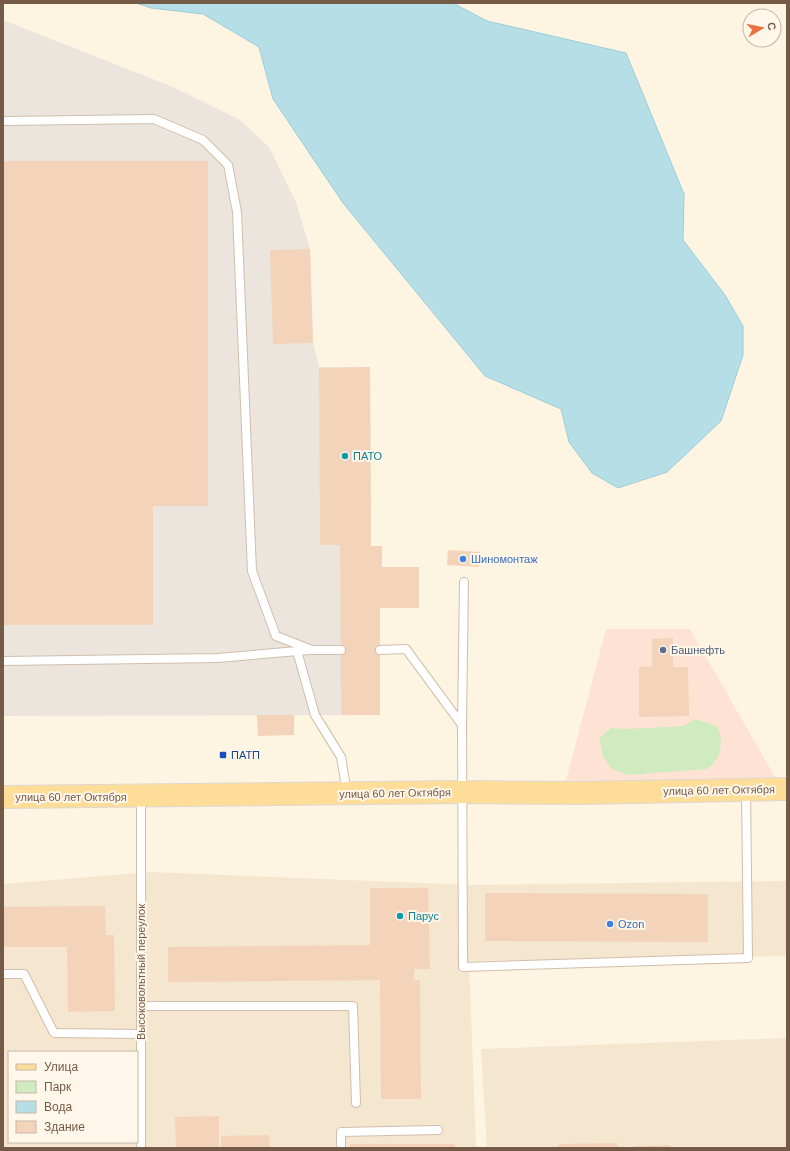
<svg xmlns="http://www.w3.org/2000/svg" width="790" height="1151" font-family="Helvetica,sans-serif">
<style>
.residential{fill:#f5e6d0;fill-rule:evenodd}
.commercial{fill:#fee3d5}
.industrial{fill:#ece5dd}
.green{fill:#d0ebc0}
.water{fill:#b6dee7;stroke:#9ccdd9}
.building{fill:#f3d3b9}
.lines{fill:none;stroke-linecap:round;stroke-linejoin:round}
.lane-casing{stroke:#d1beac;stroke-width:10}
.primary-casing{stroke:#ded7d3;stroke-width:24}
.lane{stroke:#fff;stroke-width:8}
.primary{stroke:#fedd98;stroke-width:22}
.culture-dot{fill:#0f9aa8;stroke:#fff7e9;stroke-width:1.5}
.shop-dot{fill:#3f7fe0;stroke:#fff7e9;stroke-width:1.5}
.service-dot{fill:#5c6f8a;stroke:#fff7e9;stroke-width:1.5}
.transit-dot{fill:#1a4fb4;stroke:#fff7e9;stroke-width:1.5}
.labels{text-anchor:middle;dominant-baseline:central;stroke-width:4;stroke-linejoin:round;paint-order:stroke}
.culture-label{font-size:11px;fill:#0d838f;stroke:#fff7e9;text-anchor:start}
.shop-label{font-size:11px;fill:#366cbe;stroke:#fff7e9;text-anchor:start}
.service-label{font-size:11px;fill:#4e5e75;stroke:#fff7e9;text-anchor:start}
.transit-label{font-size:11px;fill:#164399;stroke:#fff7e9;text-anchor:start}
.street-label{font-size:11px;fill:#765a48;stroke:#fff7e9}
</style>
<rect width="100%" height="100%" fill="#fdf4e2"/>
<path class="residential" d="M 152,872 L 471,885 L 787,881 L 787,956 L 469,961 L 476,1148 L 3,1148 L 3,884 ZM 9,1052 L 137,1052 L 137,1142 L 9,1142 Z
M 787,1038 L 787,1148 L 487,1148 L 481,1049 Z"/>
<path class="commercial" d="M 606,629 L 690,629 L 776,779 L 565,784 Z"/>
<path class="industrial" d="M 3,20 L 173,87 L 240,120 L 269,147 L 296,202 L 310,249 L 313,343 L 319,367 L 370,367 L 371,546 L 382,546 L 382,567 L 419,567 L 419,608 L 380,608 L 380,715 L 3,716 Z"/>
<path class="green" d="M 695,719 L 717,726 C 723,736 722,754 714,763 C 712,765 709,767 707,769 L 628,775 L 612,769 L 603,757 L 599,738 L 611,728 L 624,729 L 684,726 Z"/>
<path class="water" d="M 136,3 L 453,3 L 487,21 L 626,53 L 684,194 L 683,240 L 725,295 L 743,326 L 743,355 L 721,421 L 667,472 L 618,488 L 592,473 L 569,442 L 561,409 L 485,376 L 343,203 L 273,99 L 259,47 L 203,14 L 151,8 Z"/>
<path class="building" d="M 3,161 L 208,161 L 208,506 L 153,506 L 153,625 L 3,625 Z
M 310,249 L 313,343 L 273,344 L 270,250 Z
M 370,367 L 371,546 L 382,546 L 382,567 L 419,567 L 419,608 L 380,608 L 380,715 L 341,715 L 340,545 L 320,545 L 319,368 Z
M 448,550 L 480,552 L 479,567 L 447,565 Z
M 673,638 L 673,667 L 688,667 L 689,716 L 639,717 L 639,667 L 652,666 L 652,639 Z
M 257,715 L 294,715 L 294,735 L 258,736 Z
M 370,888 L 428,888 L 430,969 L 414,969 L 414,980 L 420,980 L 421,1099 L 381,1099 L 380,980 L 168,982 L 168,947 L 370,945 Z
M 485,893 L 708,894 L 708,942 L 485,941 Z
M 105,906 L 106,935 L 114,935 L 115,1011 L 68,1012 L 67,947 L 3,947 L 3,907 Z
M 219,1116 L 219,1148 L 176,1148 L 175,1117 Z
M 269,1135 L 270,1148 L 221,1148 L 221,1136 Z
M 617,1143 L 617,1148 L 559,1148 L 559,1144 Z
M 350,1144 L 455,1144 L 455,1148 L 350,1148 Z
M 670,1145 L 670,1148 L 633,1148 L 633,1146 Z"/>
<g class="lines">
<g class="lane-casing">
<path id="lane" d="M 3,121 L 154,119 L 203,140 L 228,165 L 237,212 L 252,571 L 276,636 L 312,650 L 341,650
M 380,650 L 406,649 L 462,725 L 463,967 L 748,958 L 746,790
M 297,651 L 315,715 L 341,757 L 347,793
M 3,661 L 218,658 L 309,650
M 462,725 L 464,582
M 141,797 L 141,1148
M 3,974 L 24,974 L 54,1033 L 141,1034
M 141,1006 L 353,1006 L 356,1103
M 341,1148 L 341,1132 L 438,1130"/>
</g>
<g class="primary-casing">
<path id="primary" d="M 3,797 L 462,792 L 579,793 L 787,789"/>
</g>
<use href="#lane" class="lane"/>
<use href="#primary" class="primary"/>
</g>
<g class="culture-dot">
<circle cx="345" cy="456" r="4"/>
<circle cx="400" cy="916" r="4"/>
</g>
<g class="shop-dot">
<circle cx="463" cy="559" r="4"/>
<circle cx="610" cy="924" r="4"/>
</g>
<circle class="service-dot" cx="663" cy="650" r="4"/>
<rect class="transit-dot" x="219" y="751" width="8" height="8" rx="2"/>
<g class="labels">
<g class="culture-label">
<text x="353" y="456">ПАТО</text>
<text x="408" y="916">Парус</text>
</g>
<g class="shop-label">
<text x="471" y="559">Шиномонтаж</text>
<text x="618" y="924">Ozon</text>
</g>
<g class="service-label">
<text x="671" y="650">Башнефть</text>
</g>
<g class="transit-label">
<text x="231" y="755">ПАТП</text>
</g>
<g class="street-label">
<text transform="translate(719 790) rotate(-1)">улица 60 лет Октября</text>
<text transform="translate(395 793) rotate(-1)">улица 60 лет Октября</text>
<text x="71" y="797">улица 60 лет Октября</text>
<text transform="translate(141 972) rotate(-90)">Высоковольтный переулок</text>
</g>
</g>
<rect width="790" height="1151" fill="none" stroke="#765a48" stroke-width="8"/>
<rect x="8" y="1051" width="130" height="92" fill="#fff7e9" stroke="#c8b8a9"/>
<rect x="16" y="1064" width="20" height="6" fill="#fedd98" stroke="#c8b8a9"/>
<text x="44" y="1071" font-size="12" fill="#765a48">Улица</text>
<rect x="16" y="1081" width="20" height="12" fill="#d0ebc0" stroke="#c8b8a9"/>
<text x="44" y="1091" font-size="12" fill="#765a48">Парк</text>
<rect x="16" y="1101" width="20" height="12" fill="#b6dee7" stroke="#c8b8a9"/>
<text x="44" y="1111" font-size="12" fill="#765a48">Вода</text>
<rect x="16" y="1121" width="20" height="12" fill="#f3d3b9" stroke="#c8b8a9"/>
<text x="44" y="1131" font-size="12" fill="#765a48">Здание</text>
<g transform="translate(762 28) rotate(80)"><circle r="19" fill="#fff7e9" stroke="#c8b8a9"/>
<path d="M0-3L7 15L0 10L-7 15Z" fill="#ec7042"/>
<text y="-6" font-size="11" font-weight="bold" text-anchor="middle" fill="#765a48">С</text>
</g>
</svg>
